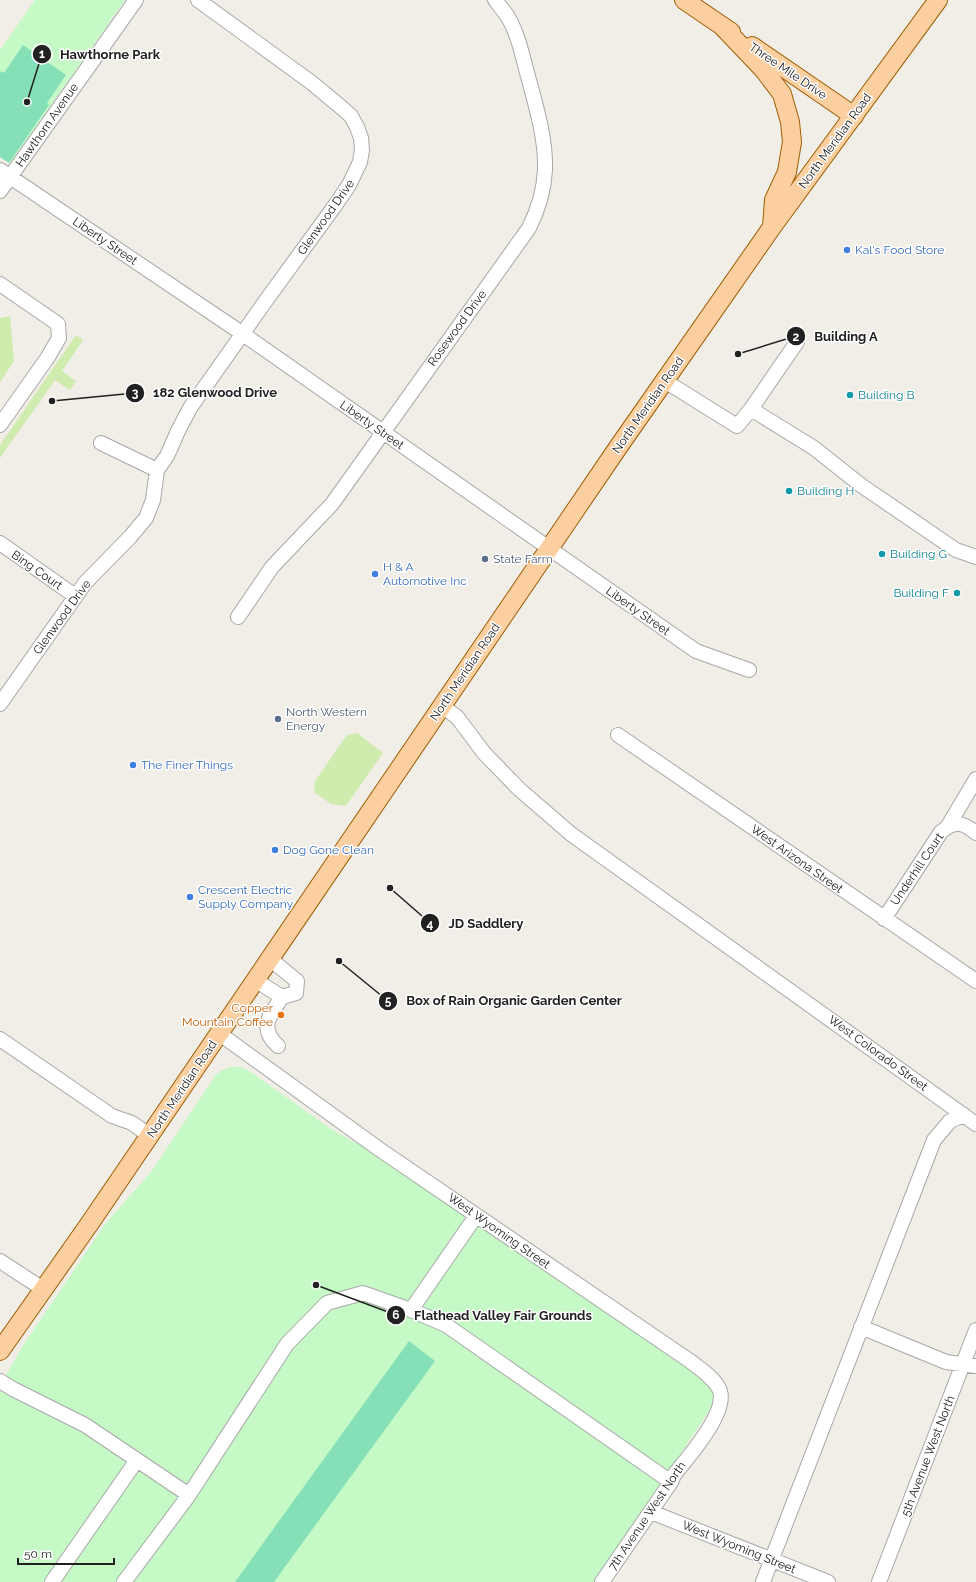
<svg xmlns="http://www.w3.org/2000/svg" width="976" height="1582" font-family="Raleway,sans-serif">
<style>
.grass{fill:#cfebae}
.park{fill:#c5fac6}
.pitch{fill:#86e0b7}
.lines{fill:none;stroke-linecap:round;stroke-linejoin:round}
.minor-casing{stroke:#a8a8a8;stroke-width:16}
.major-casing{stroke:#9d5f00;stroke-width:20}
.minor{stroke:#fff;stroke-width:14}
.major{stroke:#fccfa1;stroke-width:18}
.shop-dot{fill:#3f7fe0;stroke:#fff;stroke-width:1.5}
.culture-dot{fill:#0f9aa8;stroke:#fff;stroke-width:1.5}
.service-dot{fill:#5c6f8a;stroke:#fff;stroke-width:1.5}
.food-dot{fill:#e8710a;stroke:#fff;stroke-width:1.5}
.labels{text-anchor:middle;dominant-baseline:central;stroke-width:3;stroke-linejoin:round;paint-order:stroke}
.street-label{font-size:12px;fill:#212121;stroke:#fff}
.shop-label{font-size:12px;fill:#366cbe;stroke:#fff;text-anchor:start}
.culture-label{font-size:12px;fill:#0d838f;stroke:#fff;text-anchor:start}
.service-label{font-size:12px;fill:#4e5e75;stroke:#fff;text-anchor:start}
.food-label{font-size:12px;fill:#c56008;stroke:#fff;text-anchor:end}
.leader{fill:none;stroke:#212121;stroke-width:1.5}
.callout-dot{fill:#212121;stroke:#fff;stroke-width:1.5}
.mark-label{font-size:12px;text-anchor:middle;font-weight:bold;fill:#fff}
.callout-label{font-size:13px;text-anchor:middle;font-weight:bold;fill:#212121;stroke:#fff;stroke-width:3;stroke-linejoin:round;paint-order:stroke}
</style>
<rect width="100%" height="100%" fill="#f1ede7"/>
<path class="grass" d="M 10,316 L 14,361 L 0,382 L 0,318 Z
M 76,335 L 83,340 L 62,371 L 76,381 L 70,390 L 55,380 L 0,458 L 0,445 Z
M 357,733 L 383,753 L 346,806 L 331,804 L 314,792 L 315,781 L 347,735 Z"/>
<path class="park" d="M 35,0 L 125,0 L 11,162 L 0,154 L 0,50 Z
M 231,1067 L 240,1067 L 248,1070 L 331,1129 L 386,1160 L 701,1377 C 712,1387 716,1389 714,1404 L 594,1582 L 0,1582 L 0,1386 L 22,1347 L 106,1223 L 151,1172 L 216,1075 L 222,1070 Z"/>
<path class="pitch" d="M 23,45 L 66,75 L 47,103 L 49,105 L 9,163 L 0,157 L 0,73 L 1,71 L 4,73 Z
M 409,1341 L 435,1361 L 274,1582 L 235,1582 Z"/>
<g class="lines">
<g class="minor-casing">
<path id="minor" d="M 0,170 L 243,334 L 696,651 L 749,670
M 0,191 L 136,0
M 0,284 L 58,324 L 59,338 L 48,357 L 0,425
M 665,381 L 737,426 L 751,409 L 814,448 L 862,486 L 956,550 L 976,557
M 751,409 L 797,342
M 101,443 L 157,470
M 0,543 L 75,596
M 238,617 L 272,567 L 332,504 L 529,228 C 538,210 544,191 545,170 C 546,140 537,110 529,80 C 523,59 519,36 508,17 C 504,11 499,5 495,0
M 0,704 L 85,583 L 130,537 L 146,518 L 153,500 L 157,470 L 167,456 L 178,431 L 190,408 L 267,299 L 334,207 L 349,185 L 360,162 L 362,150 L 361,138 L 357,127 L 351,116 L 342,108 L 312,83 L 198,0
M 442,706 L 457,717 L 484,753 L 519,789 L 571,834 L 976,1124
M 618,735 L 976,981
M 948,826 L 976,779
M 884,919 L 941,832 C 955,820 962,822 976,833
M 270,959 L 297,981 L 296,993 L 282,997 C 270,1015 258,1028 278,1046
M 255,980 L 282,997
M 220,1034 L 379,1149 L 690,1361 C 700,1369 716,1379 720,1391 C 727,1414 688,1457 674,1475 L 671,1482 L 602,1582
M 0,1039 L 112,1116 L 132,1123 L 150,1136
M 0,1261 L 43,1289
M 411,1310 L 476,1216
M 861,1327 L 946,1362 L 976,1366
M 0,1381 L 13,1389 L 85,1425 L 189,1495
M 651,1512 L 828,1582
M 52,1582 L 137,1460
M 124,1582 L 189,1495 L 287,1344 L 327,1303 L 363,1293 L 411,1310 L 446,1325 L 671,1482
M 763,1582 L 934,1140 L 950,1121 L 964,1115
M 879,1582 L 976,1330"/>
</g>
<g class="major-casing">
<path id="major" d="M 684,0 L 731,32
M 722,26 L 763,69 L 782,94 L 790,122 L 792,142 L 787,172 L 774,200 L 772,227
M 752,46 L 854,116
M 0,1351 L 90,1223 L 619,446 L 772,227 L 938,0"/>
</g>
<use href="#minor" class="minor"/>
<use href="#major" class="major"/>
</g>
<g class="shop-dot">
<circle cx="847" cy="250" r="4"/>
<circle cx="375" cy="574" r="4"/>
<circle cx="133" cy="765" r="4"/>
<circle cx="275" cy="850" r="4"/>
<circle cx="190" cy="897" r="4"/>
</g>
<g class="culture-dot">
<circle cx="850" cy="395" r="4"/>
<circle cx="789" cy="491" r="4"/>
<circle cx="882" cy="554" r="4"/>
<circle cx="957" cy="593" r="4"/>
</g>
<g class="service-dot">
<circle cx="485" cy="559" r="4"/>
<circle cx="278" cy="719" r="4"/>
</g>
<circle class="food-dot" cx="281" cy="1015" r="4"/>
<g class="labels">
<g class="street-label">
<text transform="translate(788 71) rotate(34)">Three Mile Drive</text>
<text transform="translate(47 125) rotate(-55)">Hawthorn Avenue</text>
<text transform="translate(835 141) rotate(-54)">North Meridian Road</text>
<text transform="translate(326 217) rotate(-55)">Glenwood Drive</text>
<text transform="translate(105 241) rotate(34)">Liberty Street</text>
<text transform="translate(457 328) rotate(-54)">Rosewood Drive</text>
<text transform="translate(648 405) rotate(-55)">North Meridian Road</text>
<text transform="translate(372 425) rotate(35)">Liberty Street</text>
<text transform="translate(37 570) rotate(35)">Bing Court</text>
<text transform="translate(638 611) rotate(35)">Liberty Street</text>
<text transform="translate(62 617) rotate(-54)">Glenwood Drive</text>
<text transform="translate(465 672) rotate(-56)">North Meridian Road</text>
<text transform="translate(797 859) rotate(35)">West Arizona Street</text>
<text transform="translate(917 869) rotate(-56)">Underhill Court</text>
<text transform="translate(878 1053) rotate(36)">West Colorado Street</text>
<text transform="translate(182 1089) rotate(-56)">North Meridian Road</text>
<text transform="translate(499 1231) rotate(35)">West Wyoming Street</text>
<text transform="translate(928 1456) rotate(-69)">5th Avenue West North</text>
<text transform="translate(647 1516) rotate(-56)">7th Avenue West North</text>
<text transform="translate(739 1547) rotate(22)">West Wyoming Street</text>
</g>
<g class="shop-label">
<text x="855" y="250">Kal's Food Store</text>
<text x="383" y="567">H &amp; A<tspan x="383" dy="14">Automotive Inc</tspan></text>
<text x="141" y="765">The Finer Things</text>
<text x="283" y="850">Dog Gone Clean</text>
<text x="198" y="890">Crescent Electric<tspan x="198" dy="14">Supply Company</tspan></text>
</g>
<g class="culture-label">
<text x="858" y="395">Building B</text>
<text x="797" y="491">Building H</text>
<text x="890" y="554">Building G</text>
<text x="949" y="593" text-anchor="end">Building F</text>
</g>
<g class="service-label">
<text x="493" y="559">State Farm</text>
<text x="286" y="712">North Western<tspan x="286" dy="14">Energy</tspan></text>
</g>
<g class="food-label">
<text x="273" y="1008">Copper<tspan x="273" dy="14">Mountain Coffee</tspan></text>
</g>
</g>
<path class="leader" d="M27 102L42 54M738 354L796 336M52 401L135 393M390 888L430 923M339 961L388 1001M316 1285L396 1315"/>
<g class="callout-dot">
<circle cx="27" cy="102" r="4"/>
<circle cx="738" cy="354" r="4"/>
<circle cx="52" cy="401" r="4"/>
<circle cx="390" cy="888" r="4"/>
<circle cx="339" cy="961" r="4"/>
<circle cx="316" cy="1285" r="4"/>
<circle cx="42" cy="54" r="10"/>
<circle cx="796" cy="336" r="10"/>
<circle cx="135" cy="393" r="10"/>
<circle cx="430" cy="923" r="10"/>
<circle cx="388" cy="1001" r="10"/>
<circle cx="396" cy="1315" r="10"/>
</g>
<g class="mark-label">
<text x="42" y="58">1</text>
<text x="796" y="341">2</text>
<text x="135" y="397">3</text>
<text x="430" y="928">4</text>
<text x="388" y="1005">5</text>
<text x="396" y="1319">6</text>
</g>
<g class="callout-label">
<text x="110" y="59">Hawthorne Park</text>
<text x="846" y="341">Building A</text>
<text x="215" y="397">182 Glenwood Drive</text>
<text x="486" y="928">JD Saddlery</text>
<text x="514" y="1005">Box of Rain Organic Garden Center</text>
<text x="503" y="1320">Flathead Valley Fair Grounds</text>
</g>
<path d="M18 1558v6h96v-6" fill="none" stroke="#212121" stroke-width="2"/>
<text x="24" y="1558" font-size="12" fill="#212121" stroke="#ffffff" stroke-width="3" paint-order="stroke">50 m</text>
</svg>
